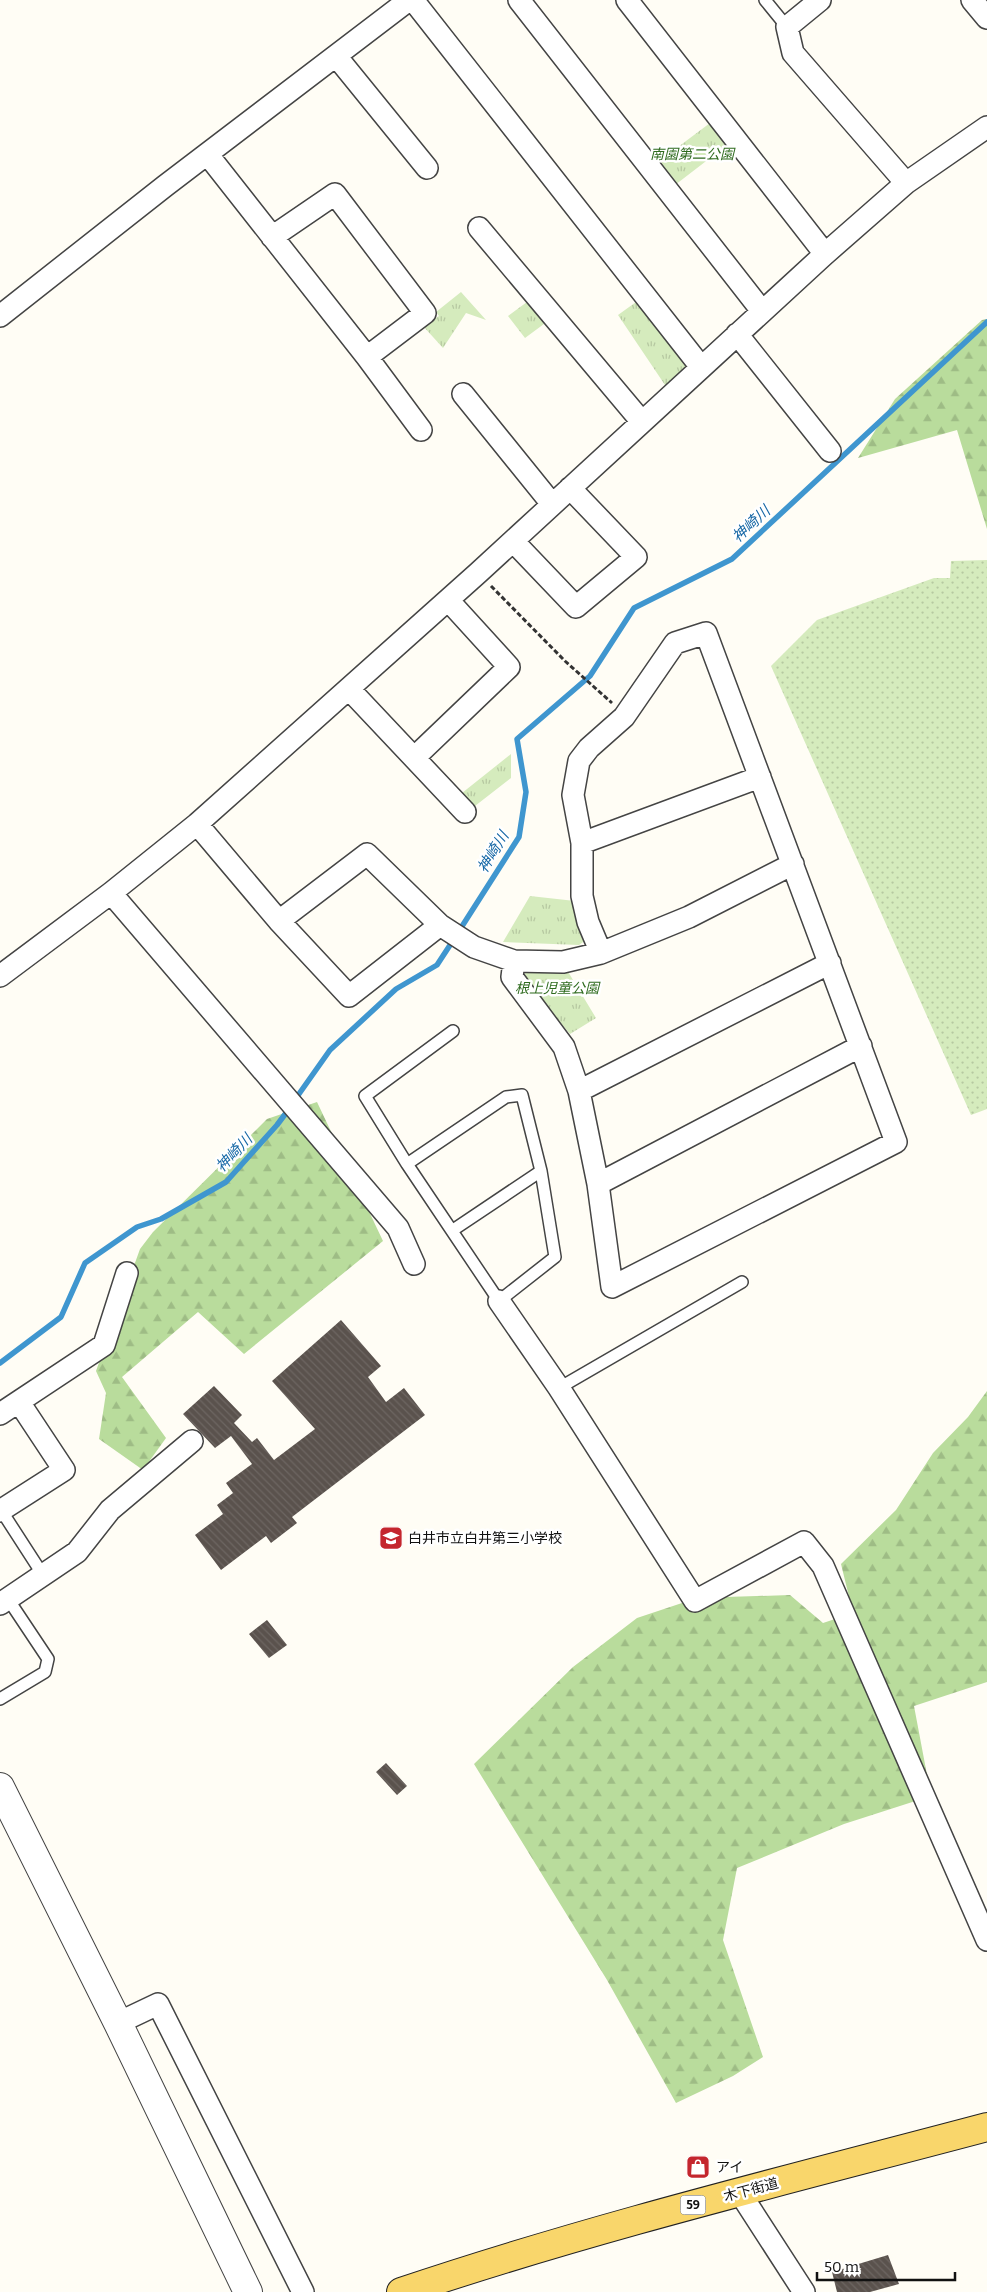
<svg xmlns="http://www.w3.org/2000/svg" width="987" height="2292" font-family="Bitter,'Noto Sans JP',serif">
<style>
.grass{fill:url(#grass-dots)}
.forest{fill:url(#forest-firs)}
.park{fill:url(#park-tufts)}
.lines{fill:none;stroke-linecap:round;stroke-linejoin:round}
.stream{stroke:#3f96cf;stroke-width:5.5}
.building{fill:url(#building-back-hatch)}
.service-casing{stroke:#444;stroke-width:14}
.minor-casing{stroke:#444;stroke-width:24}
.tertiary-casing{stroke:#444;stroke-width:30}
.primary-casing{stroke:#222;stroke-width:30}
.path{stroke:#333;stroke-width:3;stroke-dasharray:5 2.5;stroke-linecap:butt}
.service{stroke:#fff;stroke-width:11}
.minor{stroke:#fff;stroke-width:21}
.tertiary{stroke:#fff;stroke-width:28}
.primary{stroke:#f9d66b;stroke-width:28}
.labels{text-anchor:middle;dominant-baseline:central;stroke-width:5;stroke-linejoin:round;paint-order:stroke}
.shield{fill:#fff;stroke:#585858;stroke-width:1}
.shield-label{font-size:12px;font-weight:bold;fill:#111}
.park-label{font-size:14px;font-style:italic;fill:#2f6b1f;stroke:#fff}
.poi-label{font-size:14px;fill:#111;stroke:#fff;text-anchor:start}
.street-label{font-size:14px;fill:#111;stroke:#fff}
.water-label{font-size:15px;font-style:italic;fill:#1768a6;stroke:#fff}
</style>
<defs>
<pattern id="grass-dots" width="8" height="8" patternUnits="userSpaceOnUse" patternTransform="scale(1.25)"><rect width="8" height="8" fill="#d5ebbd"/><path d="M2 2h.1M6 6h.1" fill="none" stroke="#b6c8a1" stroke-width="1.8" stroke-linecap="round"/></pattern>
<pattern id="forest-firs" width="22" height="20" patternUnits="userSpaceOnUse" patternTransform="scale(1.25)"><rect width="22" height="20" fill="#b9dc9c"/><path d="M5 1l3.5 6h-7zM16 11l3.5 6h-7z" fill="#9ebc85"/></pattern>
<pattern id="park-tufts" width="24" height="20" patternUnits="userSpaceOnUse" patternTransform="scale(1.25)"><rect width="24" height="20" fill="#d5ebbd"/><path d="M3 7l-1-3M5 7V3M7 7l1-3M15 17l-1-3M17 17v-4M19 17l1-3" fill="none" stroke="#b6c8a1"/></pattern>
<pattern id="building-back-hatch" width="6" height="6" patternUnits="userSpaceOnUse" patternTransform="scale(1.25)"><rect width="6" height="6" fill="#5a524d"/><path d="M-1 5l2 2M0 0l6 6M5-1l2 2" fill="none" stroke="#6d6662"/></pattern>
</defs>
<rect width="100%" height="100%" fill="#fffdf5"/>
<path class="grass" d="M 987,560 L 987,1109 L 971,1115 L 771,666 L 817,620 L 934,578 L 950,578 L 951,561 Z"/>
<path class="forest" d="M 987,319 L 987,529 L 957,430 L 858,458 L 895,399 L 982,320 Z
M 317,1102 L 383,1241 L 244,1354 L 198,1312 L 122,1377 L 166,1438 L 143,1470 L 99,1439 L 106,1393 L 96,1371 L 140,1249 L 153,1232 L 267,1119 Z
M 987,1391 L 987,1682 L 914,1706 L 931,1796 L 844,1824 L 737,1868 L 723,1940 L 763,2057 L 733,2076 L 676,2103 L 607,1980 L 474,1764 L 573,1667 L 637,1618 L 697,1598 L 790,1595 L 823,1623 L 853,1613 L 841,1564 L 896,1510 L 933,1453 L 968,1417 Z"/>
<path class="park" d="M 710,123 L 727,145 L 675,185 L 658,162 Z
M 461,292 L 486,320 L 466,313 L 443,348 L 423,326 L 439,316 L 436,312 Z
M 643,297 L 690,367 L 667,388 L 618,315 Z
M 531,299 L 548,321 L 525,338 L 508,316 Z
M 511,754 L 511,778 L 475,806 L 462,793 Z
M 530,896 L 575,901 L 587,939 L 579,945 L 503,942 Z
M 533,968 L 567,970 L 596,1018 L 570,1034 L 526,982 L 525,973 Z"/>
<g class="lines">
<path class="stream" d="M 459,931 L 519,837 L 526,792 L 517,739 L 590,676 L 634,608 L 732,559 L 987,322
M 294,1101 L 330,1050 L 396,989 L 437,965 L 454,939
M 0,1363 L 61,1317 L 85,1263 L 137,1227 L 161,1219 L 226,1182 L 277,1125 L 289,1109"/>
</g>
<path class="building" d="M 341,1320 L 381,1366 L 368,1377 L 386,1402 L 404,1388 L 425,1415 L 292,1517 L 297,1523 L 271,1543 L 266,1536 L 221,1570 L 195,1535 L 223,1514 L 217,1505 L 233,1493 L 226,1483 L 252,1464 L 231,1436 L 215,1448 L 183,1414 L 214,1386 L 242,1415 L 234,1423 L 252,1442 L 257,1438 L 274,1460 L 315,1429 L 272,1381 Z
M 267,1620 L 287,1645 L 269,1658 L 249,1634 Z
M 386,1763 L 407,1786 L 397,1795 L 376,1772 Z
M 888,2255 L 899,2284 L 870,2292 L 837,2292 L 832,2272 Z"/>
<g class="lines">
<g class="service-casing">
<path id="service" d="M 765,0 L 787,27
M 407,1164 L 506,1097 L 522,1095 L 541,1171 L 555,1257 L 499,1301 L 407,1164 L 365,1096 L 453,1031
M 453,1230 L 541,1171
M 559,1388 L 742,1282
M 1,1510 L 43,1575
M 0,1699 L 45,1672 L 48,1659 L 8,1599"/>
</g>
<g class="minor-casing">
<path id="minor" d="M 413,0 L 701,367
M 519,0 L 762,311
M 627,0 L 825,254
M 820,0 L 787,27 L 793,53 L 906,183
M 972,0 L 987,18
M 336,56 L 427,168
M 208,155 L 367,357 L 421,430
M 479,228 L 642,422
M 272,237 L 335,194 L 425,313 L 367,357
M 0,316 L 165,186 L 409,0
M 737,334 L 830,451
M 463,394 L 552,504
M 513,541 L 576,607 L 636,557 L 570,488
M 349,689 L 465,812
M 414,758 L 509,667 L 448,600
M 197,824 L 279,921 L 349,996 L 440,925 L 474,947 L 514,961 L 563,962 L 601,953 L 689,917 L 793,864
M 582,843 L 760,777
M 111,893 L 398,1228 L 414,1264
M 279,921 L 367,854 L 440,925
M 514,961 L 512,977 L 564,1047 L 579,1091 L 598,1184 L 612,1287 L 896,1142 L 706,633 L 675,643 L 624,717 L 589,748 L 579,761 L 573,795 L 582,843 L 582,896 L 588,922 L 601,953
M 0,976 L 111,893 L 197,824 L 478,573 L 825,254 L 906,183 L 987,127
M 579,1091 L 830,963
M 598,1184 L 861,1046
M 499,1301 L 559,1388 L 695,1601 L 804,1542 L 823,1566 L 987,1940
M 0,1414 L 104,1345 L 127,1273
M 0,1511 L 64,1470 L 19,1402
M 0,1604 L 77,1552 L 110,1510 L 192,1441
M 118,2023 L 158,2004 L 303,2292
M 740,2193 L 804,2292"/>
</g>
<g class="tertiary-casing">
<path id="tertiary" d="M 0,1787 L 118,2023 L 248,2292"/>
</g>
<g class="primary-casing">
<path id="primary" d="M 401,2292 C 594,2227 791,2179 987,2127"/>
</g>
<path class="path" d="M 491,586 L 565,661 L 612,703"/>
<use href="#service" class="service"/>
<use href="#minor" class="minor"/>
<use href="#tertiary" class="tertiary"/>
<use href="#primary" class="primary"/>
</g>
<defs>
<g id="school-square" transform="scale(1.25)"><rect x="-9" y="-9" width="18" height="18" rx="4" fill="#c4262e" stroke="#fff"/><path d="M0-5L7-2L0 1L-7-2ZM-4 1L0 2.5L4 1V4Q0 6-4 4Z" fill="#fff"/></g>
<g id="shop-square" transform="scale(1.25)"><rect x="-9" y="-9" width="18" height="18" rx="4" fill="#c4262e" stroke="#fff"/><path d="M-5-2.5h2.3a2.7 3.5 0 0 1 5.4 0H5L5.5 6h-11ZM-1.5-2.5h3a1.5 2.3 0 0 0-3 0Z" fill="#fff"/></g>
</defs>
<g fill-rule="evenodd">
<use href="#school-square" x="391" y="1538"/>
<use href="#shop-square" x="698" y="2167"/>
</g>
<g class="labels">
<rect class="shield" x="680.5" y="2195.5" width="25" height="19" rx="4"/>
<g class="shield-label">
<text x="693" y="2205">59</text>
</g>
<g class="park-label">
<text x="692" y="154">南園第二公園</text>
<text x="557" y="988">根上児童公園</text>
</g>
<g class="poi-label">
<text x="408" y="1538">白井市立白井第三小学校</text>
<text x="716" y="2167">アイ</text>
</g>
<g class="street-label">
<text transform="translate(751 2190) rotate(-15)">木下街道</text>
</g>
<g class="water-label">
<text transform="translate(751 524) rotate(-43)">神崎川</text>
<text transform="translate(493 852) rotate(-59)">神崎川</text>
<text transform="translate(234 1153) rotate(-47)">神崎川</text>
</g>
</g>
<path d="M817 2272v8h138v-8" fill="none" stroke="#111111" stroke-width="2.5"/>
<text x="824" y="2272" font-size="15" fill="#111111" stroke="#ffffff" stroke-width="4" paint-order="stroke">50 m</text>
</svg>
